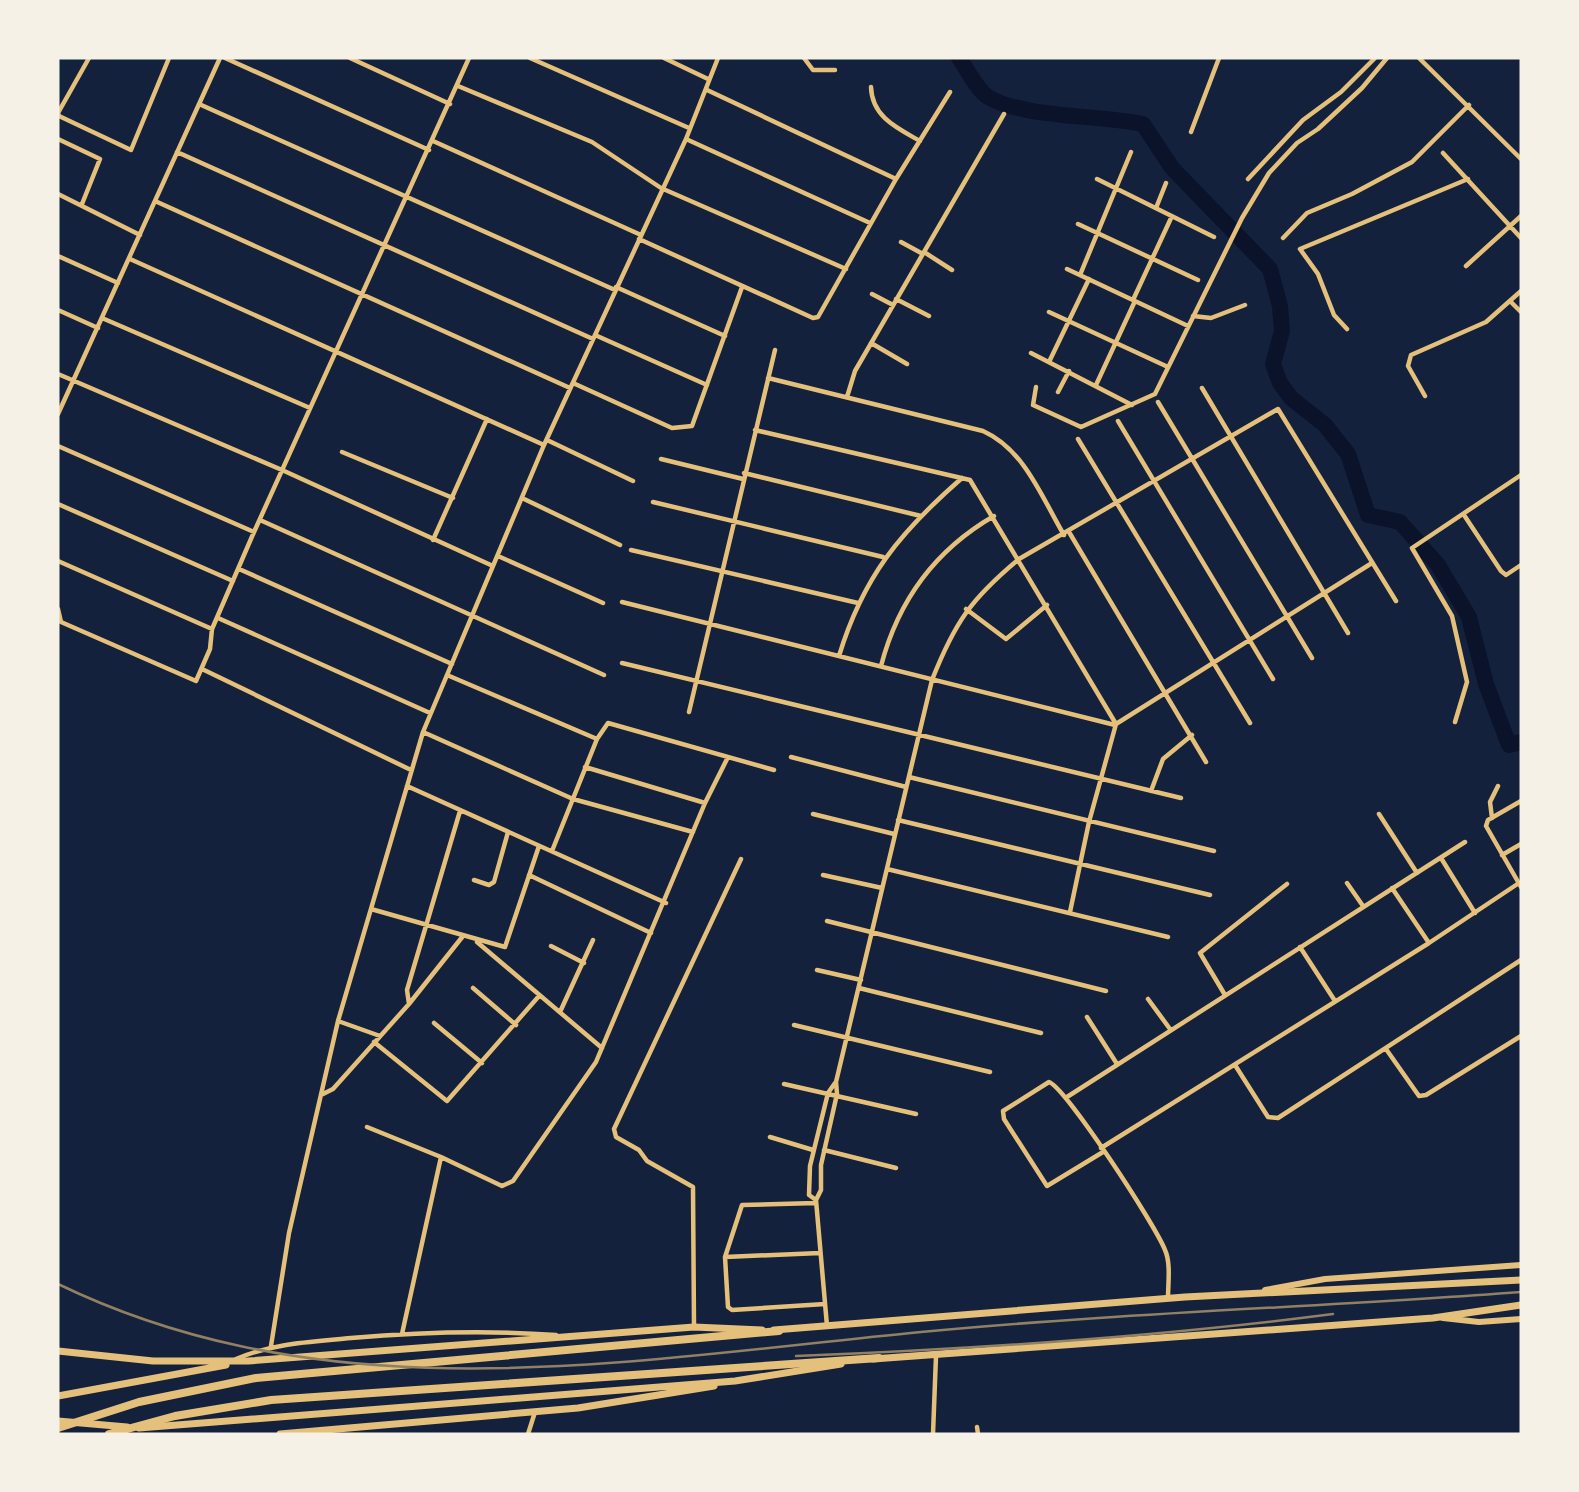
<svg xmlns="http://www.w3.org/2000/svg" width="1579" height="1492" font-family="Karla,sans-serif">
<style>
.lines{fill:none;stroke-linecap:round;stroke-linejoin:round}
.river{stroke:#0b132b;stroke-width:16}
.minor{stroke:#e5c07b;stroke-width:4.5}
.secondary{stroke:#e5c07b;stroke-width:6}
.primary{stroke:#e5c07b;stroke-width:7}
.motorway{stroke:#e5c07b;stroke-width:8}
.rail{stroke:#918062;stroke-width:2.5}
</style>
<rect width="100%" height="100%" fill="#14213d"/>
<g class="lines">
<path class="river" d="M 959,58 C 967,69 977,90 988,97 C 1023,118 1101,115 1143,124 L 1172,168 L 1270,269 L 1280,306 L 1282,331 L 1273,364 L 1280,383 L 1291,398 L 1325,425 L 1348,454 L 1368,515 L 1400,522 L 1438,565 L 1469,617 L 1486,684 L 1509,745 L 1521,742"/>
<path class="minor" d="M 89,58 L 58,113 L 59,116 L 131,150 L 169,58
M 225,58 L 429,150
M 350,58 L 450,104
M 530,58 L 689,128
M 664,58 L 708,79
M 804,58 L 813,70 L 835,70
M 1419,58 L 1521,159
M 458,86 L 592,142 L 661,188 L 846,269
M 871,87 C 872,117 897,128 920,141
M 707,90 L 896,179
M 199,104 L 615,290
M 1191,132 L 1219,58
M 58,139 L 100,159 L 82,204
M 686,139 L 870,223
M 433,141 L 641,235
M 177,152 L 593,339
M 1443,153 L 1521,238
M 1097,179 L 1214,237
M 1248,179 L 1303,120 L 1341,92 L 1375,58
M 58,194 L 140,235
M 155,201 L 570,388
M 1156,208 L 1166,183
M 1078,224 L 1198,280
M 1283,238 L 1307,213 L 1352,194 L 1412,162 L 1469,105
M 639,239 L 813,318 L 818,317 L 896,179 L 950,92
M 901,242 L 923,254
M 924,252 L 952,270
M 58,256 L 118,283
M 130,259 L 544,445
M 1466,266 L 1521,216
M 1067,269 L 1188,326
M 1080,275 L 1131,152
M 616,287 L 725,336
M 872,294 L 893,305
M 896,299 L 929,316
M 1133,300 L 1172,216
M 1511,302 L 1521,312
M 58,310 L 98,328
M 1049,312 L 1168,367
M 1193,316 L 1211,318 L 1245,305
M 102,318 L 310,408
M 1347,329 L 1334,315 L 1318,274 L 1300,249 L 1468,179
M 595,335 L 707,385
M 871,343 L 907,364
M 1031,353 L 1132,405
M 1049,362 L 1089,279
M 58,374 L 282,470 L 493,566
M 768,378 L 983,431 C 1025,450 1042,498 1064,535
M 573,383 L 672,428 L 692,426 L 742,287
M 1096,385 L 1135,301
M 1036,387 L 1033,405 L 1081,427 L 1155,394 L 1242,218 L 1269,173 L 1297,143 L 1318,129 L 1362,88 L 1387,58
M 1202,388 L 1348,633
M 1058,392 L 1069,371
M 1425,396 L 1408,366 L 1411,355 L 1486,322 L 1521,291
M 847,397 L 855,371 L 1004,114
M 1158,402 L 1312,658
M 58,414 L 220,58
M 1118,421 L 1273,679
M 755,430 L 970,480 L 1116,724
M 1078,439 L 1250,723
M 547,440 L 633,481
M 58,446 L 254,532
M 342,452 L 453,498
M 661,459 L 743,479
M 744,473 L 921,516
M 522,498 L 620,545
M 653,502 L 883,557
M 58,504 L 233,581
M 1464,515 L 1501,571 L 1506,575 L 1521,565
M 260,520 L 604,675
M 1069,532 L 1206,762
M 433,540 L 487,419
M 631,550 L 858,603
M 498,556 L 603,603
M 58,561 L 212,629
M 239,569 L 452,664
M 622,602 L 1115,725
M 58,609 L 61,622 L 196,681 L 210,649 L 212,629 L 254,532 L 469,58
M 966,609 L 1006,639 L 1047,605
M 218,618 L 430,713
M 839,656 C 863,577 900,532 962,478
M 622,663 L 1181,798
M 881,666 C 898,601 935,550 994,516
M 202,669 L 411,770
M 447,675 L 597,739
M 689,712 L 775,350
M 1455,722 L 1467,682 L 1452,616 L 1412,548 L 1521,475
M 423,732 L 573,799 L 693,832
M 791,757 L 906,787
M 585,767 L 705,803
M 909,777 L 1214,851
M 407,786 L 666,903
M 1151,791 L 1163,759 L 1192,735
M 1521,801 L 1488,820 L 1486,826 L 1521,887
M 813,814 L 894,834
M 1379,814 L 1417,873
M 1492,818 L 1490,802 L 1498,786
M 898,820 L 1210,895
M 552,851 L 597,739 L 608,723 L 774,770
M 1502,855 L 1521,844
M 1441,858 L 1475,913
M 887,869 L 1168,937
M 529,875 L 651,933
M 823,875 L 882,888
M 474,880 L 489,885 L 494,882 L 508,832
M 1347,883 L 1363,906
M 1392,888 L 1429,943
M 371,909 L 505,947 L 539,846
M 1070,912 L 1089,822 L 1116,724 L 1372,563
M 827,921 L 1106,991
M 477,942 L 602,1048
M 551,946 L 584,963
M 1300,947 L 1335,1001
M 817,970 L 861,980
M 473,988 L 516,1025
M 859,988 L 1041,1033
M 1225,995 L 1200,953 L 1287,884
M 1148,999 L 1170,1029
M 409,1004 L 407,990 L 460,811
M 560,1012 L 593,940
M 1087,1017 L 1117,1064
M 338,1021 L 380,1036
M 434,1023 L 482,1063
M 794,1025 L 990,1072
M 374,1042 L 447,1101 L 539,996
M 1386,1049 L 1419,1096 L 1426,1095 L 1521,1036
M 1235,1065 L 1268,1117 L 1278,1118 L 1521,960
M 784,1084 L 916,1114
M 321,1095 L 333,1089 L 409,1004 L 463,936
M 1067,1097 L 1465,842
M 367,1127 L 441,1157 L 402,1334
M 770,1137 L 813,1150
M 1101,1148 L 1429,943 L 1519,883
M 824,1150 L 896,1168
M 1103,1152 L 1047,1186 L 1004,1119 L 1003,1111 L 1049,1082 C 1066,1088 1156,1226 1165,1250 C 1171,1263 1168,1284 1168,1298
M 441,1157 L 502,1186 L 513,1181 L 596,1062 L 705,803 L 728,757
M 816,1200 L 809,1195 L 810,1166 L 828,1093 L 835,1083
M 816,1203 L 742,1205 L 725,1257 L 728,1307 L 732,1310 L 825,1304
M 725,1257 L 820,1253
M 694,1326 L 693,1187 L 647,1161 L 639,1150 L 616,1137 L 614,1129 L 741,859
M 827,1326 L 816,1200 L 821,1190 L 821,1165 L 837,1094 L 836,1082 L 932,680 C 955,622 971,599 1019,559 L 1278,409 L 1396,601
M 271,1346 L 289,1233 L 338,1021 L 423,732 L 544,445 L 686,139 L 718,58
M 236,1359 C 273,1343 311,1342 351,1338 C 420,1332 487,1330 556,1335
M 977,1427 L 978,1434
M 528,1434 L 535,1412
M 933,1434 L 936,1356"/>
<path class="secondary" d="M 1265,1290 L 1325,1279 L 1521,1265
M 1443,1318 L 1479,1322 L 1521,1319"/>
<path class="primary" d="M 774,1330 L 1185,1297 L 1521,1280
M 58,1351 L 153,1361 L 248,1361 L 694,1327 L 762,1330
M 873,1359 L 1433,1318 L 1521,1305
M 58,1396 L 226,1365
M 58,1421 L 127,1427
M 139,1428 L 735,1381 L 841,1364
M 280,1434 L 578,1408 L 714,1386"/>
<path class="motorway" d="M 58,1428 L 139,1402 L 256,1378 L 779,1331
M 109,1434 L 175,1416 L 271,1400 L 879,1358"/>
<path class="rail" d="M 58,1284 C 333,1417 630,1360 921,1332 C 1121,1313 1321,1307 1521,1292
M 796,1356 C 975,1349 1155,1337 1333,1314"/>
</g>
<rect width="1579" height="1492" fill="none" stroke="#f6f1e7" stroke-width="119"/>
</svg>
